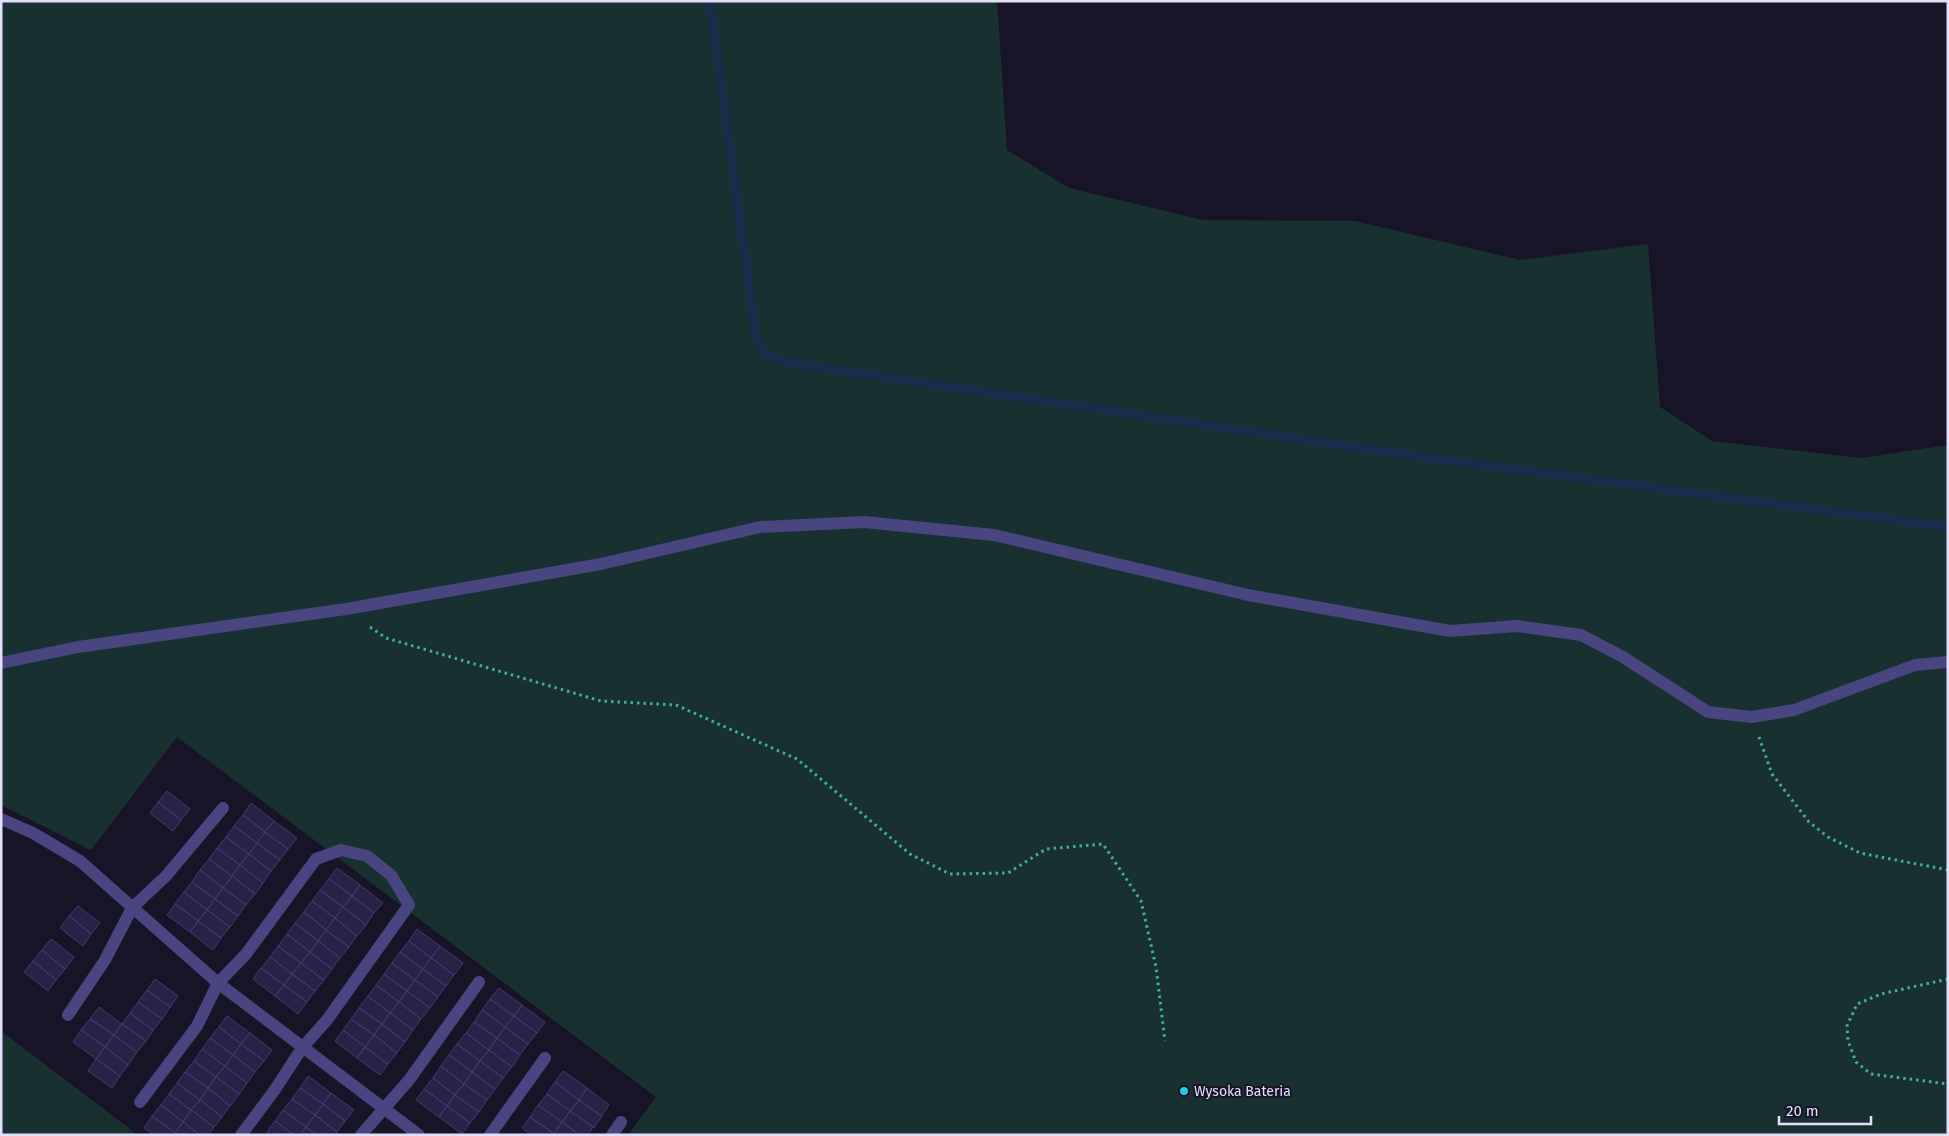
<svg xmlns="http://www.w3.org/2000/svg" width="1949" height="1136" font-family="'Fira Sans',sans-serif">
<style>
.green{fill:#183130}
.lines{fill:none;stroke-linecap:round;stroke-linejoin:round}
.stream{stroke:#182c4c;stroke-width:9}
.building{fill:#2a2246;stroke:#43386f}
.path{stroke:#41aca7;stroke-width:3;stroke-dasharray:2.5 4;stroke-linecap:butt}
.service{stroke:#484580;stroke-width:12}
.minor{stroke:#484580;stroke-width:12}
.poi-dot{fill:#24cbe1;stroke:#181427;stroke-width:2}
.labels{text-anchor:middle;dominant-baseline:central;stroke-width:4;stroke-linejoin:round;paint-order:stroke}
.poi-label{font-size:14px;fill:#e2dffb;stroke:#181427;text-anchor:start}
</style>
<rect width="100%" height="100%" fill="#181427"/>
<path class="green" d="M 1,1 L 997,1 L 1007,150 L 1069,188 L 1203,220 L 1355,221 L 1520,260 L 1648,244 L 1660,407 L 1712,441 L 1861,458 L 1948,445 L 1948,1135 L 628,1135 L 656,1097 L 177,737 L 91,850 L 1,805 Z
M 1,1031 L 138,1135 L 1,1135 Z"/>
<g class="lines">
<path class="stream" d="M 710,1 L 756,337 L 764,353 L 789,363 L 1415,456 L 1948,527"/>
</g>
<path class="building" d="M 167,791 L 190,809 L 181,820 L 158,802 Z
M 158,802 L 181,820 L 173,831 L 150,813 Z
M 251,803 L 274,821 L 265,832 L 243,815 Z
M 243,815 L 265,832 L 257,843 L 234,826 Z
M 274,821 L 297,838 L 288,849 L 265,832 Z
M 234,826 L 257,843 L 249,854 L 226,837 Z
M 265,832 L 288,849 L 280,860 L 257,843 Z
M 226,837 L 249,854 L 240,865 L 217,848 Z
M 257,843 L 280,860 L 271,871 L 249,854 Z
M 217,848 L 240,865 L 232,876 L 209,859 Z
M 249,854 L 271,871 L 263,883 L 240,865 Z
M 209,859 L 232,876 L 223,888 L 200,870 Z
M 240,865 L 263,883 L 255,894 L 232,876 Z
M 337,868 L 360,885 L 352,896 L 329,879 Z
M 200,870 L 223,888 L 215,899 L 192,882 Z
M 232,876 L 255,894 L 246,905 L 223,888 Z
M 329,879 L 352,896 L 343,907 L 320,890 Z
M 192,882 L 215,899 L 207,910 L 184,892 Z
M 360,885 L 383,903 L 374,913 L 352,896 Z
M 223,888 L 246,905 L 238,916 L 215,899 Z
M 320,890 L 343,907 L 335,918 L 312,901 Z
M 184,892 L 207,910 L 198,921 L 175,904 Z
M 352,896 L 374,913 L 366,925 L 343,907 Z
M 215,899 L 238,916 L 230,927 L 207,910 Z
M 312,901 L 335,918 L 326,930 L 304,912 Z
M 175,904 L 198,921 L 190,932 L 167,915 Z
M 78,906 L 100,923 L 91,934 L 69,916 Z
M 343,907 L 366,925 L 357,936 L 335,918 Z
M 207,910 L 230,927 L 221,938 L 198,921 Z
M 304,912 L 326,930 L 318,941 L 295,923 Z
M 69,916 L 91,934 L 83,946 L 60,928 Z
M 335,918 L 357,936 L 349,947 L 326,930 Z
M 198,921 L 221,938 L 213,950 L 190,932 Z
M 295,923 L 318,941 L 310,952 L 287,934 Z
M 417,929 L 440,946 L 431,958 L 409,941 Z
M 326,930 L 349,947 L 340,958 L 318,941 Z
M 287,934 L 310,952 L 301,963 L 278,946 Z
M 51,939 L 74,957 L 65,969 L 42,950 Z
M 318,941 L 340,958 L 332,969 L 310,952 Z
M 409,941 L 431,958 L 423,969 L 400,952 Z
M 278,946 L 301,963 L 292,974 L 270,957 Z
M 440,946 L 463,963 L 454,975 L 431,958 Z
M 42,950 L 65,969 L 56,980 L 33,961 Z
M 310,952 L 332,969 L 324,980 L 301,963 Z
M 400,952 L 423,969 L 415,980 L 392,963 Z
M 270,957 L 292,974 L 284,985 L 261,968 Z
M 431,958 L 454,975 L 446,986 L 423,969 Z
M 33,961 L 56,980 L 48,991 L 24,972 Z
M 301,963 L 324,980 L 315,991 L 292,974 Z
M 392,963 L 415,980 L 407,991 L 384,974 Z
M 261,968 L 284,985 L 275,996 L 253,979 Z
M 423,969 L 446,986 L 438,997 L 415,980 Z
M 292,974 L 315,991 L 307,1002 L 284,985 Z
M 384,974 L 407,991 L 399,1002 L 376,985 Z
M 155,979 L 178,996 L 170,1007 L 147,990 Z
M 415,980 L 438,997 L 430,1008 L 407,991 Z
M 284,985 L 307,1002 L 298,1014 L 275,996 Z
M 376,985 L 399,1002 L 390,1013 L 368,996 Z
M 499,988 L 522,1005 L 514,1016 L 490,999 Z
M 147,990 L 170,1007 L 162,1019 L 138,1002 Z
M 407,991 L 430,1008 L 421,1019 L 399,1002 Z
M 368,996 L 390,1013 L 382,1024 L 359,1008 Z
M 490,999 L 514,1016 L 505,1027 L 482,1010 Z
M 138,1002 L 162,1019 L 153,1030 L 130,1013 Z
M 399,1002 L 421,1019 L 413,1030 L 390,1013 Z
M 522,1005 L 545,1022 L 537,1033 L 514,1016 Z
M 99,1007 L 122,1024 L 114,1035 L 90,1019 Z
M 359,1008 L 382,1024 L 374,1035 L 351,1019 Z
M 482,1010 L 505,1027 L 497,1038 L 474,1022 Z
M 130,1013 L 153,1030 L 146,1041 L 122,1024 Z
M 390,1013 L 413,1030 L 405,1042 L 382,1024 Z
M 227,1016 L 250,1033 L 241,1044 L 219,1027 Z
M 514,1016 L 537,1033 L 528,1044 L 505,1027 Z
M 90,1019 L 114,1035 L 105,1047 L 81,1030 Z
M 351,1019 L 374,1035 L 365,1047 L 343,1030 Z
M 474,1022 L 497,1038 L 489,1050 L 466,1033 Z
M 122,1024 L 146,1041 L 137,1052 L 114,1035 Z
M 382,1024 L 405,1042 L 397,1053 L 374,1035 Z
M 219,1027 L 241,1044 L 233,1055 L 210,1038 Z
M 505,1027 L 528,1044 L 520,1055 L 497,1038 Z
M 81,1030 L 105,1047 L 96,1059 L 73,1042 Z
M 343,1030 L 365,1047 L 357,1058 L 335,1041 Z
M 250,1033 L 272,1050 L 264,1061 L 241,1044 Z
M 466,1033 L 489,1050 L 480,1061 L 457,1044 Z
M 114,1035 L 137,1052 L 128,1065 L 105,1047 Z
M 374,1035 L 397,1053 L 388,1064 L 365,1047 Z
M 210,1038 L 233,1055 L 225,1066 L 202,1049 Z
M 497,1038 L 520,1055 L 512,1067 L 489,1050 Z
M 241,1044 L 264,1061 L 255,1072 L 233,1055 Z
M 457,1044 L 480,1061 L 472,1072 L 449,1055 Z
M 105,1047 L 128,1065 L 120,1076 L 96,1059 Z
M 365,1047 L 388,1064 L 380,1075 L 357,1058 Z
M 202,1049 L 225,1066 L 216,1077 L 194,1061 Z
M 489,1050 L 512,1067 L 503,1078 L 480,1061 Z
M 233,1055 L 255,1072 L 247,1083 L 225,1066 Z
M 449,1055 L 472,1072 L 464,1084 L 441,1066 Z
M 96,1059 L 120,1076 L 112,1088 L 88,1071 Z
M 194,1061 L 216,1077 L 208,1088 L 185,1072 Z
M 480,1061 L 503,1078 L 495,1089 L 472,1072 Z
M 225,1066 L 247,1083 L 239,1094 L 216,1077 Z
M 441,1066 L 464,1084 L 455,1095 L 433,1078 Z
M 563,1071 L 587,1088 L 579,1100 L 555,1082 Z
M 185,1072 L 208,1088 L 200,1100 L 177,1083 Z
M 472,1072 L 495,1089 L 487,1100 L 464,1084 Z
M 308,1076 L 331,1093 L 323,1104 L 300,1088 Z
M 216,1077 L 239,1094 L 230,1106 L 208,1088 Z
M 433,1078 L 455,1095 L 447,1106 L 424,1089 Z
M 555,1082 L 579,1100 L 570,1111 L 547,1094 Z
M 177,1083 L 200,1100 L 191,1110 L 169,1094 Z
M 464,1084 L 487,1100 L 479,1112 L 455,1095 Z
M 208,1088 L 230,1106 L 222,1117 L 200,1100 Z
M 300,1088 L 323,1104 L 315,1115 L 292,1099 Z
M 587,1088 L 609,1105 L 601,1116 L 579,1100 Z
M 424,1089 L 447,1106 L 439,1117 L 416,1100 Z
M 331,1093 L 354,1110 L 345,1121 L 323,1104 Z
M 169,1094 L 191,1110 L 183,1122 L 161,1105 Z
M 547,1094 L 570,1111 L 562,1122 L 538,1105 Z
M 455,1095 L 479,1112 L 470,1123 L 447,1106 Z
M 292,1099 L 315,1115 L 306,1127 L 283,1110 Z
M 200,1100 L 222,1117 L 214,1127 L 191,1110 Z
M 579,1100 L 602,1116 L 594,1128 L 570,1111 Z
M 323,1104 L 345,1121 L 337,1132 L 315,1115 Z
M 161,1105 L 183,1122 L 175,1133 L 152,1116 Z
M 538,1105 L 562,1122 L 554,1134 L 530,1117 Z
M 447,1106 L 470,1123 L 462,1134 L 439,1117 Z
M 191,1110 L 214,1127 L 208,1135 L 200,1135 L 183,1122 Z
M 283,1110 L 306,1127 L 300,1135 L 294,1135 L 275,1121 Z
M 570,1111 L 593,1127 L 588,1135 L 579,1135 L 562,1122 Z
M 315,1115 L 337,1132 L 335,1135 L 317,1135 L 306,1127 Z
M 152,1116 L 175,1133 L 173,1135 L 154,1135 L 144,1128 Z
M 530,1117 L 554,1134 L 553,1135 L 531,1135 L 522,1128 Z
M 275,1121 L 294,1135 L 270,1135 L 267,1132 Z
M 183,1122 L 200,1135 L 175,1133 Z
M 562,1122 L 579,1135 L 554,1134 Z
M 306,1127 L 317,1135 L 300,1135 Z"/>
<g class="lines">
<path class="path" d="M 370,627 L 386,638 L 601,701 L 676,705 L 797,759 L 910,854 L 950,874 L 1008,873 L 1046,849 L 1103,844 L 1141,901 L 1156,967 L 1165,1041
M 1759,737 L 1772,774 L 1809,822 L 1828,837 L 1860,853 L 1948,870
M 1948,979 L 1881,994 L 1857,1004 L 1847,1026 L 1848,1041 L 1856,1062 L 1871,1074 L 1948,1084"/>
<path class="service" d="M 1,819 L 33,833 L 80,861 L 218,983 L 419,1135
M 68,1015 L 105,960 L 132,908 L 166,876 L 223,808
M 140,1102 L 197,1026 L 218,983 L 246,954 L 316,859 L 341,850 L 367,856 L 391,875 L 409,905 L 327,1020 L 302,1048 L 274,1091 L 241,1135
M 361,1135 L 409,1080 L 479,982
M 490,1135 L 545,1058
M 612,1135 L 621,1122"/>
<path class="minor" d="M 1,663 L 78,647 L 346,609 L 601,564 L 760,527 L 864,522 L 994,535 L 1248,595 L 1450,631 L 1517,626 L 1581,635 L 1623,657 L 1708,712 L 1752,717 L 1794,710 L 1915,665 L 1948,662"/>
</g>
<circle class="poi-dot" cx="1184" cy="1091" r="5"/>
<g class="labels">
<g class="poi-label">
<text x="1194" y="1091">Wysoka Bateria</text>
</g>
</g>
<rect width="1949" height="1136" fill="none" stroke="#e2dffb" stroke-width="5"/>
<path d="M1779 1116v8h92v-8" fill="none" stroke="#e2dffb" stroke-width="2.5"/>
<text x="1786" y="1116" font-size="15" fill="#e2dffb" stroke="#181427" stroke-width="4" paint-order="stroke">20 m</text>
</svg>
